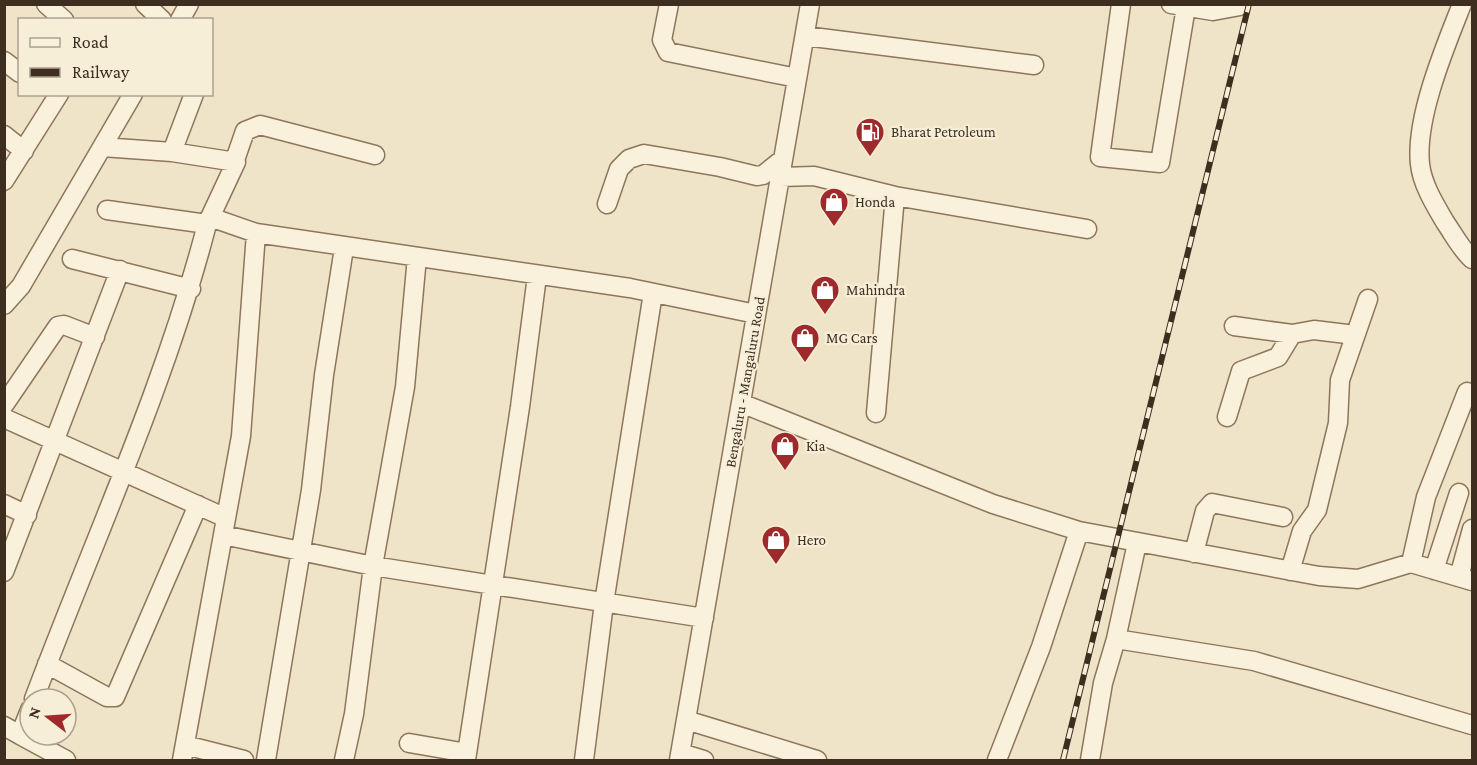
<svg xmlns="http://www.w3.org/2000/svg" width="1477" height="765" font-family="'Crimson Pro',serif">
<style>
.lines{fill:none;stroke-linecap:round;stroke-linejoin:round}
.minor-casing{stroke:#8d765c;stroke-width:21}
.minor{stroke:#faf1dc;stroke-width:18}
.rail-casing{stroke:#3d2e20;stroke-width:6}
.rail{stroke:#f7eed8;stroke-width:4;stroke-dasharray:11;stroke-linecap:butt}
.labels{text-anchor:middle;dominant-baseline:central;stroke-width:4.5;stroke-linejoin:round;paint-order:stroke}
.poi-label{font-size:15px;fill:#3d2e20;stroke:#f7eed8;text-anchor:start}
.street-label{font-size:15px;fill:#3d2e20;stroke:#f7eed8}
</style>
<rect width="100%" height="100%" fill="#f0e4c8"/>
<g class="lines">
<g class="minor-casing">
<path id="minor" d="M 46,4 L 64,20
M 145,4 L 162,20
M 669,4 L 662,40 L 668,52 L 797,78
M 1121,4 L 1100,157 L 1160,163 L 1186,7
M 1171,4 L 1213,11 L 1240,6
M 1462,4 C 1445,47 1415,118 1420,164 C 1422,184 1435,205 1445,222 C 1454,235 1461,249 1472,259
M 180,20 L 189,4
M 805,36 L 1034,65
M 4,61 L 20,73
M 4,135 L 24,151
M 102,147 L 172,152 L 236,162 L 207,224 L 107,210
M 172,152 L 194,94
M 235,160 L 245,131 L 260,125 L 375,155
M 780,177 L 814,176 L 895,196 L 1087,229
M 4,181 L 59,94
M 607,204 L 619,169 L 629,159 L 644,154 L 720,167 L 757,176 L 763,175 L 783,159
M 210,217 L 256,233
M 72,259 L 191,289
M 4,305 L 21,286 L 133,94
M 1234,326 L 1292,334 L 1314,330 L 1355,335
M 741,403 L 993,504 L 1079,531 L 1319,576 L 1358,579 L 1411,563 L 1472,581
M 4,405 L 58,326 L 64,325 L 95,337
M 876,413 L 895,196
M 1227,417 L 1241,371 L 1278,357 L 1292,334
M 4,418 L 226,518
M 4,504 L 27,515
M 223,535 L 373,566 L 704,618
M 1194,553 L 1205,511 L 1212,503 L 1283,517
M 1411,563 L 1426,497 L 1467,392
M 1434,570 L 1459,493
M 1290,571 L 1302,531 L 1317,510 L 1338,423 L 1340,380 L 1368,299
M 4,572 L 120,270
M 1459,577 L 1472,529
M 1116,639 L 1254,661 L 1472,725
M 47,664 L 107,697 L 115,697 L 198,505
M 34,699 C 93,541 165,387 207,224
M 686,720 L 817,760
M 4,726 L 20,735 L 30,710
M 20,735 L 66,760
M 409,743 L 467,753
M 185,745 L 244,760
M 681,753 L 704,760
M 182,760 L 241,436 L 256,233 L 630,288 L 756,314
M 266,760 L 311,490 L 324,375 L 344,248
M 344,760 L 354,714 L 373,566 L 405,387 L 417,257
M 466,760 L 520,407 L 537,276
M 584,760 L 604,603 L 653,293
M 679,760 L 810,4
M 997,760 L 1041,647 L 1079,531
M 1090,760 L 1103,683 L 1116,639 L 1137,543"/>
</g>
<use href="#minor" class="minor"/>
<g class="rail-casing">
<path id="rail" d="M 1063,760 L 1249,4"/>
</g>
<use href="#rail" class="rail"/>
</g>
<defs>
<g id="fuel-pin" transform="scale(1.5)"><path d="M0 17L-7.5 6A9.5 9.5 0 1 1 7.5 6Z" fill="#9e2a2b" stroke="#f7eed8"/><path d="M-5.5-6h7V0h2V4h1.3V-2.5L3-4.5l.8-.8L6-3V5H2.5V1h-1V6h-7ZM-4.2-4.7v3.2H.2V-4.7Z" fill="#fff"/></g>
<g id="shop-pin" transform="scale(1.5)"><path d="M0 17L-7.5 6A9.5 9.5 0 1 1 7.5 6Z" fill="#9e2a2b" stroke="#f7eed8"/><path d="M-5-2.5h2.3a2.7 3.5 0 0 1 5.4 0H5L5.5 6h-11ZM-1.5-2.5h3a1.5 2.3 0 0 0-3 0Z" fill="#fff"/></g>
</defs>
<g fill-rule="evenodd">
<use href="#fuel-pin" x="870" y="132"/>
<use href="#shop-pin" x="834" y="202"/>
<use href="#shop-pin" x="825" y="290"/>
<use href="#shop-pin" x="805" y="338"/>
<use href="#shop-pin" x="785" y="446"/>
<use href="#shop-pin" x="776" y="540"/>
</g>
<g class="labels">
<g class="poi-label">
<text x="891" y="132">Bharat Petroleum</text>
<text x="855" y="202">Honda</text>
<text x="846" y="290">Mahindra</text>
<text x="826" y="338">MG Cars</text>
<text x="806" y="446">Kia</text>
<text x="797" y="540">Hero</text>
</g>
<g class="street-label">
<text transform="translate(745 382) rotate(-80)">Bengaluru - Mangaluru Road</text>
</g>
</g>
<rect width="1477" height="765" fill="none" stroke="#3d2e20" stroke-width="12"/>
<rect x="18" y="18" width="195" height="78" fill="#f7eed8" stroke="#ada18e" stroke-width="1.5"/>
<rect x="30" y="38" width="30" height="9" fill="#faf1dc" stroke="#ada18e" stroke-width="1.5"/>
<text x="72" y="48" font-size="18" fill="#3d2e20">Road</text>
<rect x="30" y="68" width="30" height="9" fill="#3d2e20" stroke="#ada18e" stroke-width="1.5"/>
<text x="72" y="78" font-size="18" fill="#3d2e20">Railway</text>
<g transform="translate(48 717) rotate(287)"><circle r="28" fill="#f7eed8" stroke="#ada18e" stroke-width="1.5"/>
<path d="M0-4.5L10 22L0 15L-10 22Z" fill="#9e2a2b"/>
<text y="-9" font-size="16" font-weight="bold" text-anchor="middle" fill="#3d2e20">N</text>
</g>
</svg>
